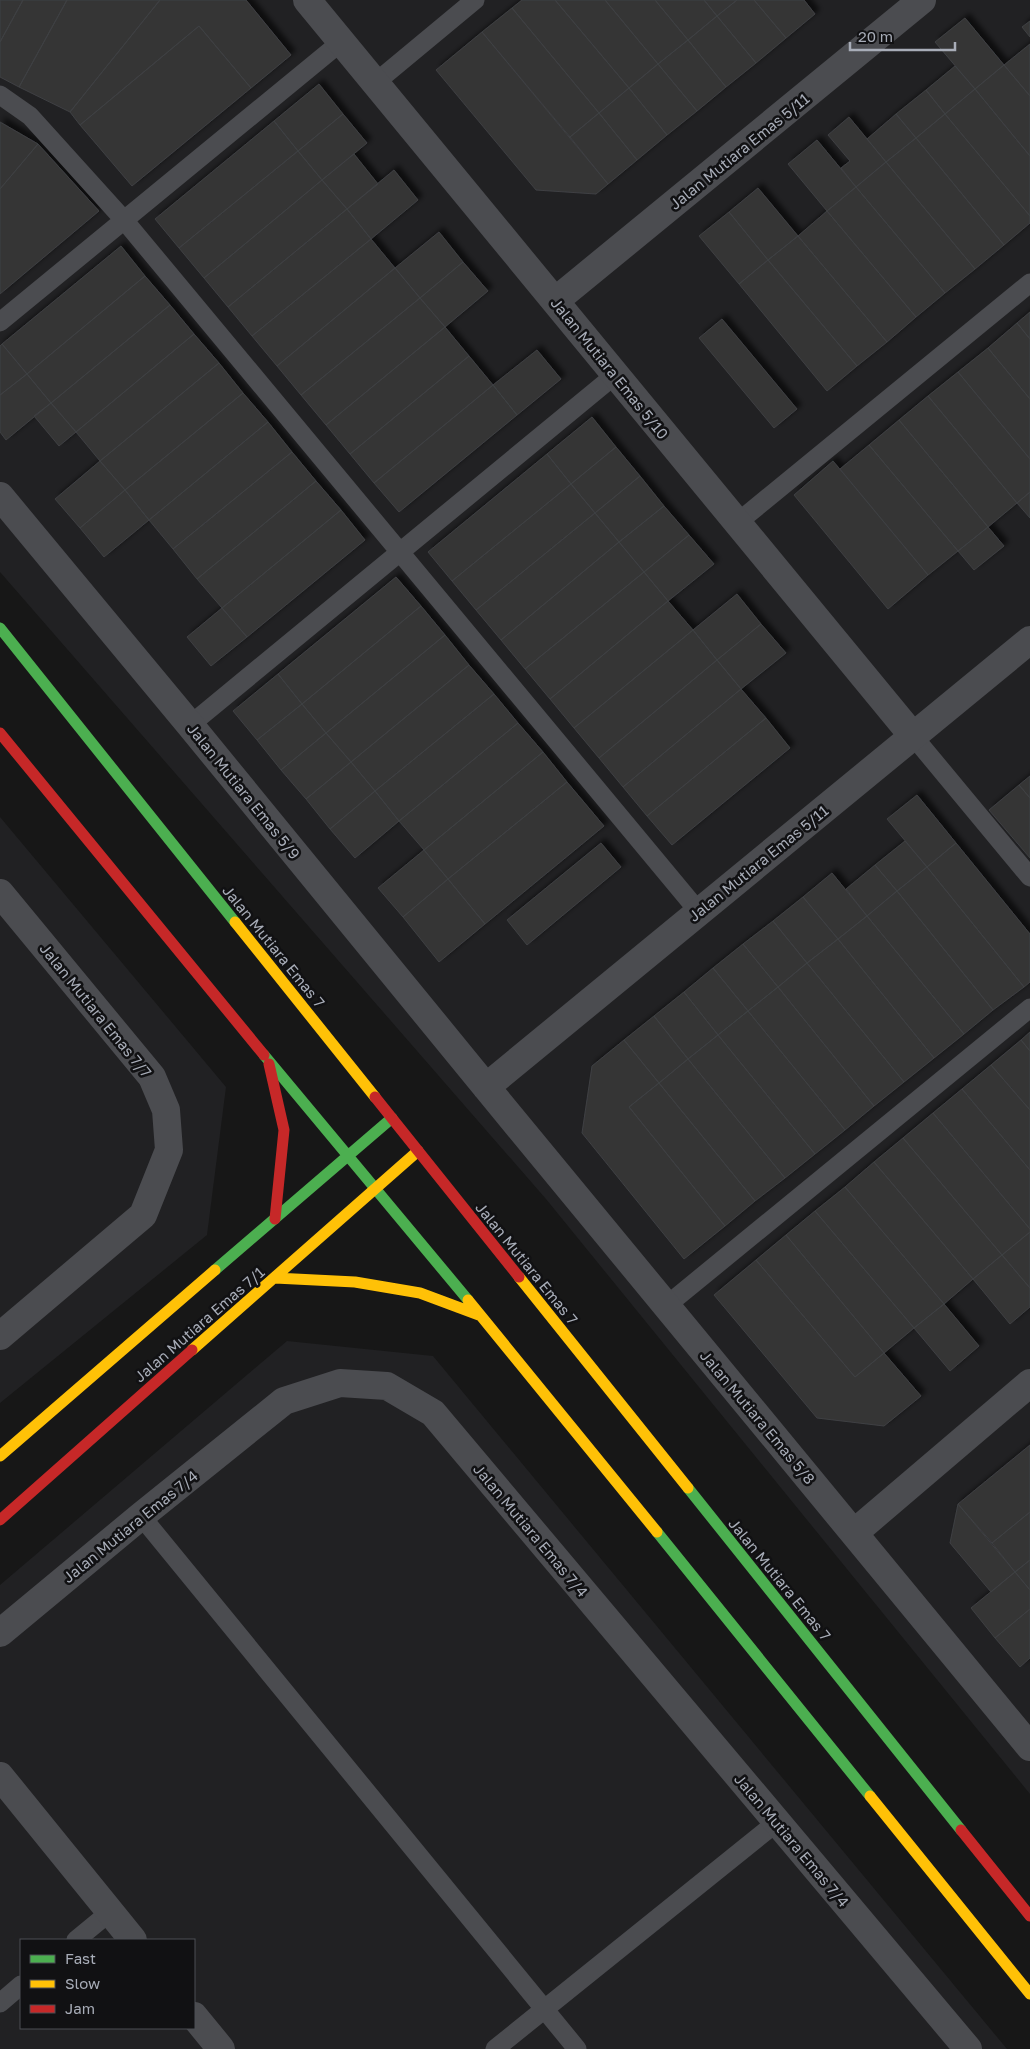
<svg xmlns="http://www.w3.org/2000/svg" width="1030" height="2049" font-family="'Golos Text',sans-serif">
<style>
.built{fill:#212123;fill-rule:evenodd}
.building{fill:#353536;stroke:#3f4043;filter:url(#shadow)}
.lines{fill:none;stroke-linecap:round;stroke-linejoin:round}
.lane{stroke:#4b4c50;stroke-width:19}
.street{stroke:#4b4c50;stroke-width:28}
.fast{stroke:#4caf50;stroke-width:11}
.slow{stroke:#ffc107;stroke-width:11}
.jam{stroke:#c62828;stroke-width:11}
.labels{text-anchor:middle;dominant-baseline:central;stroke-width:5;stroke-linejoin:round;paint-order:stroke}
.street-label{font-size:15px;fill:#a8adb8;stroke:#111113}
</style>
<defs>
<filter id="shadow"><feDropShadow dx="4.5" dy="-4.5" stdDeviation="2.5" flood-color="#0009"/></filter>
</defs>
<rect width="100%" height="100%" fill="#171717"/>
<path class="built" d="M 0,0 L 1030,0 L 1030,1794 L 546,1199 L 0,572 Z
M 0,817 L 226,1087 L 207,1235 L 0,1403 Z
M 287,1341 L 433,1356 L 1007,2049 L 0,2049 L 0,1585 ZM 21,1940 L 194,1940 L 194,2028 L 21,2028 Z"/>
<path class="building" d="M 0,0 L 23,0 L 0,42 Z
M 23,0 L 67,0 L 19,87 L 0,77 L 0,42 Z
M 67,0 L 160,0 L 70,112 L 19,87 Z
M 160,0 L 246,0 L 291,55 L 251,88 L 199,26 L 80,125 L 70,112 Z
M 522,0 L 555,0 L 629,88 L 599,113 L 512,8 Z
M 555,0 L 605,0 L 658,64 L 629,88 Z
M 605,0 L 655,0 L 688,40 L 658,64 Z
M 655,0 L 704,0 L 717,16 L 688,40 Z
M 704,0 L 737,0 L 717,16 Z
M 737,0 L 754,0 L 786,38 L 756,63 L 717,16 Z
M 754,0 L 804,0 L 815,14 L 786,38 Z
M 512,8 L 599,113 L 570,137 L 482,32 Z
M 717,16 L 756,63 L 726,87 L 688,40 Z
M 965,18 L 1004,65 L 975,89 L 935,42 Z
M 1030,21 L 1030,37 L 1022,27 Z
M 199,26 L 251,88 L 132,186 L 80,125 Z
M 482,32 L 608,184 L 596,194 L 536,190 L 436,70 Z
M 688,40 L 726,87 L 697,111 L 658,64 Z
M 1030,44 L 1030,96 L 1004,65 Z
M 658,64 L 697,111 L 667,135 L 629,88 Z
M 1004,65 L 1030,96 L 1030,156 L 975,89 Z
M 955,66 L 975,89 L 945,114 L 926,90 Z
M 319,84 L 343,114 L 298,151 L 274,121 Z
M 629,88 L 667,135 L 637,160 L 599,113 Z
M 975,89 L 1030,156 L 1030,216 L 945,114 Z
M 926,90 L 945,114 L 916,138 L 896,114 Z
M 599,113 L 637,160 L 608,184 L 570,137 Z
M 343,114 L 367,143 L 322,180 L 298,151 Z
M 896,114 L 916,138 L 886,162 L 867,139 Z
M 945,114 L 1030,216 L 1030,223 L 1004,245 L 916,138 Z
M 849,117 L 886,162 L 856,187 L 841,168 L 850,161 L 828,135 Z
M 274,121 L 298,151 L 179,248 L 155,219 Z
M 0,122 L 38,144 L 0,189 Z
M 916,138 L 1004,245 L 975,269 L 886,162 Z
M 817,140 L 856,187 L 827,211 L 788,164 Z
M 38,144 L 99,211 L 0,294 L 0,189 Z
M 298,151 L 322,180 L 204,278 L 179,248 Z
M 354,154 L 378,184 L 347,209 L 322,180 Z
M 886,162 L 975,269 L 945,293 L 856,187 Z
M 394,170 L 418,200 L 371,239 L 347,209 Z
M 322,180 L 347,209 L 228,307 L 204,278 Z
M 856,187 L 945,293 L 916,317 L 827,211 Z
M 758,188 L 798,236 L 768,260 L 729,212 Z
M 347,209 L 371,239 L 252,336 L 228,307 Z
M 827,211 L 916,317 L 887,342 L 798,236 Z
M 729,212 L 768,260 L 739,284 L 699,236 Z
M 439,232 L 463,262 L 420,298 L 395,268 Z
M 798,236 L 887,342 L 857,366 L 768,260 Z
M 371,239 L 395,268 L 277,366 L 252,336 Z
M 121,246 L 145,276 L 27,374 L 2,344 Z
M 768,260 L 857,366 L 827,391 L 739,284 Z
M 463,262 L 488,291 L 445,327 L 420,298 Z
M 395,268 L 420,298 L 301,395 L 277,366 Z
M 145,276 L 170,305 L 51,403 L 27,374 Z
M 420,298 L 445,327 L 326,425 L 301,395 Z
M 170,305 L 194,334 L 76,432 L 51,403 Z
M 1030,312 L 1030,339 L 1017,323 Z
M 722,319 L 797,409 L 774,428 L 699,338 Z
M 1017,323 L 1030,339 L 1030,399 L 988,348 Z
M 445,327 L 469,356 L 350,454 L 326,425 Z
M 194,334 L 219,363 L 100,461 L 76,432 Z
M 2,344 L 27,374 L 0,395 L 0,346 Z
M 988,348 L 1030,399 L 1030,459 L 958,372 Z
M 537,350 L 561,379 L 517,415 L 493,385 Z
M 469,356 L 493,385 L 374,483 L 350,454 Z
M 219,363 L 243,393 L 125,490 L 100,461 Z
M 958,372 L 1030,459 L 1030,492 L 1017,503 L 928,396 Z
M 27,374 L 51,403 L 6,440 L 0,432 L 0,395 Z
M 493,385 L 517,415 L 399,512 L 374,483 Z
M 243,393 L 268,422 L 149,520 L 125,490 Z
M 928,396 L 1017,503 L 988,527 L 899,420 Z
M 51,403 L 76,432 L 59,446 L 34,416 Z
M 592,417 L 616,447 L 571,484 L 547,454 Z
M 899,420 L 988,527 L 958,551 L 869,445 Z
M 268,422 L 292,452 L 173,549 L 149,520 Z
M 869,445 L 958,551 L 928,575 L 840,469 Z
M 616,447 L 640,476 L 595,513 L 571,484 Z
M 292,452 L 316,481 L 197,579 L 173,549 Z
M 547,454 L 571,484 L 452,581 L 428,552 Z
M 100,461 L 125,490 L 80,528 L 55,499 Z
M 833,461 L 928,575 L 888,609 L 794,495 Z
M 640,476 L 664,506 L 619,542 L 595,513 Z
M 316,481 L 341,510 L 222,608 L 197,579 Z
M 571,484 L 595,513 L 476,610 L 452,581 Z
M 125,490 L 149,520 L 104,557 L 80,528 Z
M 1030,492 L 1030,518 L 1017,503 Z
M 664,506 L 689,535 L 644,572 L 619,542 Z
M 341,510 L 365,540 L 247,637 L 222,608 Z
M 595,513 L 619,542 L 501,640 L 476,610 Z
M 988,527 L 1004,546 L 974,570 L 958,551 Z
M 689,535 L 714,564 L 668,601 L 644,572 Z
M 619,542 L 644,572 L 525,669 L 501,640 Z
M 644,572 L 668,601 L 550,699 L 525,669 Z
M 396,577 L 421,606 L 302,704 L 278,674 Z
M 737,594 L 761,624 L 717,660 L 693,630 Z
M 668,601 L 693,630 L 574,728 L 550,699 Z
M 421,606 L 445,635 L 326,733 L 302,704 Z
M 222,608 L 247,637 L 211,666 L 187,637 Z
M 761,624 L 786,653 L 741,689 L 717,660 Z
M 693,630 L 717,660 L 599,758 L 574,728 Z
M 445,635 L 469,665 L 351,762 L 326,733 Z
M 717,660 L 741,689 L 623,787 L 599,758 Z
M 469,665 L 494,694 L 375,791 L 351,762 Z
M 278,674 L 302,704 L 257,740 L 233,711 Z
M 741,689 L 766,718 L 647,816 L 623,787 Z
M 494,694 L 518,723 L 399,821 L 375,791 Z
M 302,704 L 326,733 L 281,770 L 257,740 Z
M 766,718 L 790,748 L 672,845 L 647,816 Z
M 518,723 L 543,752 L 424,850 L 399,821 Z
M 326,733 L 351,762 L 306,799 L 281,770 Z
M 543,752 L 567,782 L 448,879 L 424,850 Z
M 351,762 L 375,791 L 330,829 L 306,799 Z
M 1030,776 L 1030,798 L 1019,785 Z
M 567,782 L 604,826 L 485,924 L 448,879 Z
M 1019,785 L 1030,798 L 1030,858 L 989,810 Z
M 375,791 L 399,821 L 355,858 L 330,829 Z
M 917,795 L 956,843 L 927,867 L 887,819 Z
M 905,841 L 927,867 L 897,891 L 875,865 Z
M 601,843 L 621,867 L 527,945 L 507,920 Z
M 956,843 L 1030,934 L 1030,982 L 1024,987 L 927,867 Z
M 424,850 L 448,879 L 403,917 L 378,888 Z
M 875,865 L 897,891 L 867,916 L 846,889 Z
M 927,867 L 1024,987 L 993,1010 L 897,891 Z
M 832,873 L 867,916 L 838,939 L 803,897 Z
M 448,879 L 485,924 L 439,962 L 403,917 Z
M 897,891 L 993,1010 L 964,1034 L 867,916 Z
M 803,897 L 838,939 L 807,963 L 773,921 Z
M 867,916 L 964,1034 L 934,1058 L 838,939 Z
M 773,921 L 807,963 L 778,987 L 743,944 Z
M 838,939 L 934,1058 L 904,1082 L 807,963 Z
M 743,944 L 778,987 L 748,1011 L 713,968 Z
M 807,963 L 904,1082 L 874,1106 L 778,987 Z
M 713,968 L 748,1011 L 718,1035 L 684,992 Z
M 778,987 L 874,1106 L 845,1130 L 748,1011 Z
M 684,992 L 718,1035 L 688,1059 L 654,1016 Z
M 748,1011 L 845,1130 L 815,1154 L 718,1035 Z
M 654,1016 L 688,1059 L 659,1083 L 624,1040 Z
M 1030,1032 L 1030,1051 L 1021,1040 Z
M 718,1035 L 815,1154 L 785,1178 L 688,1059 Z
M 624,1040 L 659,1083 L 629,1107 L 725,1226 L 684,1259 L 582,1133 L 592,1066 Z
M 1021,1040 L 1030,1051 L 1030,1110 L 991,1065 Z
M 688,1059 L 785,1178 L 755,1201 L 659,1083 Z
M 991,1065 L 1030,1110 L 1030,1170 L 962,1089 Z
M 659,1083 L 755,1201 L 725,1226 L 629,1107 Z
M 962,1089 L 1030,1170 L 1030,1229 L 933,1113 Z
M 933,1113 L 1030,1229 L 1030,1232 L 1002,1255 L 903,1138 Z
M 903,1138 L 1002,1255 L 973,1279 L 874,1162 Z
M 874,1162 L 973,1279 L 944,1304 L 845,1187 Z
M 845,1187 L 944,1304 L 914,1328 L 815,1211 Z
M 815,1211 L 914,1328 L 884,1353 L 786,1235 Z
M 1030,1232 L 1030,1288 L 1002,1255 Z
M 786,1235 L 884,1353 L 855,1377 L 756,1260 Z
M 1002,1255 L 1030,1288 L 1030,1307 L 1010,1324 L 973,1279 Z
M 756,1260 L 855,1377 L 884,1353 L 921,1396 L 884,1426 L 817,1418 L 714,1295 Z
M 944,1304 L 979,1346 L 950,1371 L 914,1328 Z
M 1030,1445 L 1030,1512 L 992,1543 L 958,1504 Z
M 958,1504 L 1015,1572 L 991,1592 L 950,1543 Z
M 1030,1512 L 1030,1560 L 1015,1572 L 992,1543 Z
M 1030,1560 L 1030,1590 L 1015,1572 Z
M 1015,1572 L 1030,1590 L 1030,1609 L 995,1638 L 971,1608 Z
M 1030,1609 L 1030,1658 L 1020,1667 L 995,1638 Z"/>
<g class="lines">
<path class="lane" d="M 375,83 L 475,0
M 0,95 L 30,116 L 124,220 L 699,912
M 0,322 L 341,42
M 737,523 L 1030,283
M 190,725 L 615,375
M 913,736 L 1030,877
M 666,1306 L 1030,1008
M 141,1516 L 577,2049
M 76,1940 L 110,1912
M 0,2003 L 21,1985
M 495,2049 L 777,1822"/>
<path class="street" d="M 307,0 L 913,736
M 555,301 L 922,0
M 0,496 L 190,725 L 486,1087 L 1030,1747
M 0,893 L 152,1077 L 166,1110 L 169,1150 L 143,1215 L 0,1336
M 486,1087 L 1030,640
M 854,1533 L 1030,1383
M 0,1633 L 141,1516 L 284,1401 L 340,1383 L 387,1386 L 433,1413 L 968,2049
M 0,1776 L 133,1940
M 194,2016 L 221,2049"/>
<path class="fast" d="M 0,628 L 235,922
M 264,1055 L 468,1300
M 215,1270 L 392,1118
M 688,1488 L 961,1830
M 657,1532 L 870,1796"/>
<path class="slow" d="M 235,922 L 375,1097
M 519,1277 L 688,1488
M 275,1278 L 355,1282 L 420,1293 L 479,1315
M 468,1300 L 657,1532
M 192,1350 L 418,1151
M 0,1456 L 215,1270
M 870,1796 L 1030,1994"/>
<path class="jam" d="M 0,733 L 264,1055
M 269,1064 L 284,1130 L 275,1219
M 375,1097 L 519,1277
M 0,1520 L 192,1350
M 961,1830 L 1030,1916"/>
</g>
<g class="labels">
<g class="street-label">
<text transform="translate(739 151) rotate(-39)">Jalan Mutiara Emas 5/11</text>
<text transform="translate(610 368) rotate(51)">Jalan Mutiara Emas 5/10</text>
<text transform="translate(244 791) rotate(51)">Jalan Mutiara Emas 5/9</text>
<text transform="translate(758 863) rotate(-39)">Jalan Mutiara Emas 5/11</text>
<text transform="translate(274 946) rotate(51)">Jalan Mutiara Emas 7</text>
<text transform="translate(96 1010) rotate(51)">Jalan Mutiara Emas 7/7</text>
<text transform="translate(527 1263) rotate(51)">Jalan Mutiara Emas 7</text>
<text transform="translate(199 1324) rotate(-41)">Jalan Mutiara Emas 7/1</text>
<text transform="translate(758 1417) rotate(50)">Jalan Mutiara Emas 5/8</text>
<text transform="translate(130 1526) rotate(-39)">Jalan Mutiara Emas 7/4</text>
<text transform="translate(531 1530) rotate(50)">Jalan Mutiara Emas 7/4</text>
<text transform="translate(780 1579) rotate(51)">Jalan Mutiara Emas 7</text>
<text transform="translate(792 1840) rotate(50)">Jalan Mutiara Emas 7/4</text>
</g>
</g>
<rect x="20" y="1939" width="175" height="90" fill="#111113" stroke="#4d4f55"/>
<rect x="30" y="1955" width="25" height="8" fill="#4caf50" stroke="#4d4f55"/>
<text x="65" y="1964" font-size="15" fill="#a8adb8">Fast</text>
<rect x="30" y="1980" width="25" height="8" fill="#ffc107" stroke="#4d4f55"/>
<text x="65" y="1989" font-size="15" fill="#a8adb8">Slow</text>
<rect x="30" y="2005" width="25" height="8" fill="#c62828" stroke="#4d4f55"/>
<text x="65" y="2014" font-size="15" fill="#a8adb8">Jam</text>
<path d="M850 42v8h105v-8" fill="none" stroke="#a8adb8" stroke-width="2.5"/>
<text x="858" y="42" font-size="15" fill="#a8adb8" stroke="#111113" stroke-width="4" paint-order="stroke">20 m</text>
</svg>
